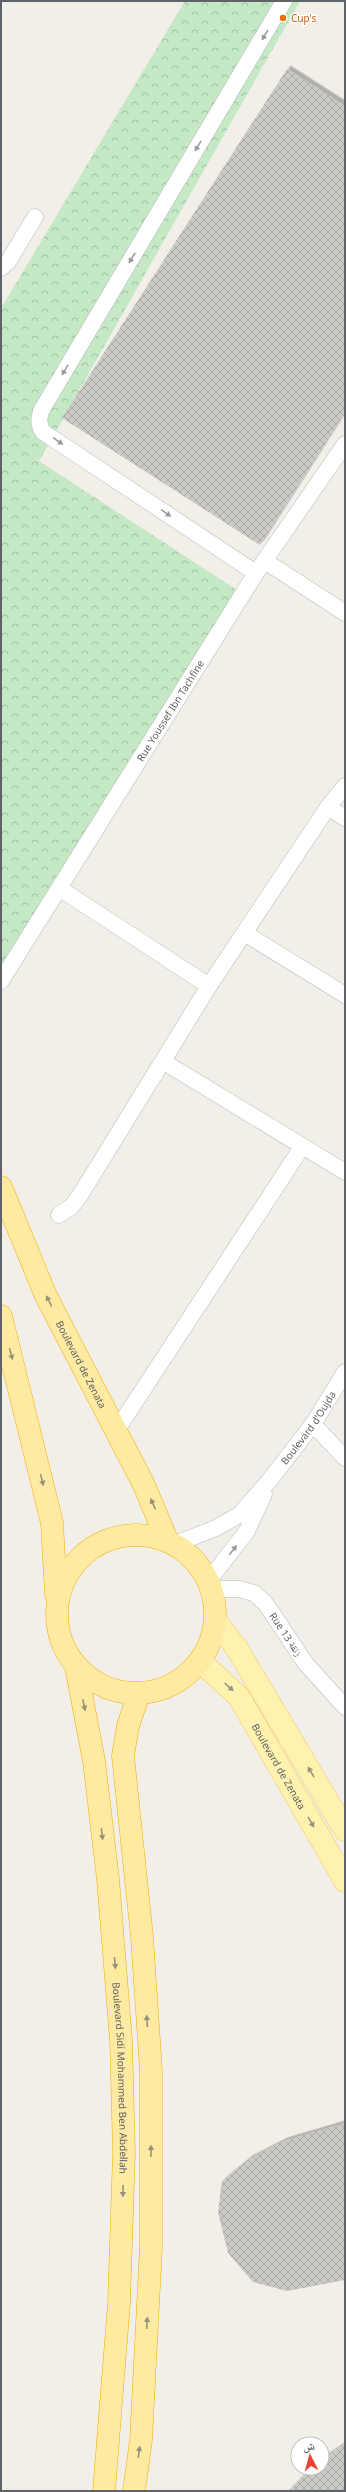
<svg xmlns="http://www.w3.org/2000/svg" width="346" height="2492" font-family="'Noto Sans','Noto Naskh Arabic',sans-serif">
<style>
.park{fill:url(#park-crowns)}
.building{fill:url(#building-cross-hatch);filter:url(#shadow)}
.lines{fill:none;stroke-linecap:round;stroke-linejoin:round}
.minor-casing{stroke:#b5b8bc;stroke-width:17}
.primary-casing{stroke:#f2c960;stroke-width:23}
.trunk-casing{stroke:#f9ab00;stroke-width:23}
.minor{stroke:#fff;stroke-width:16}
.primary{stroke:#fff2af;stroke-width:22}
.trunk{stroke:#feeaa1;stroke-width:22}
.oneway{fill:#979a9d}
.oneway2{fill:#97927c}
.oneway3{fill:#979581}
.food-dot{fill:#e8710a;stroke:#fff;stroke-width:1.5}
.labels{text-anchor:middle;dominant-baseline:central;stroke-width:3;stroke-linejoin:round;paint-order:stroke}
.food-label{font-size:10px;fill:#c56008;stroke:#fff;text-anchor:start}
.street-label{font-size:10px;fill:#5f6368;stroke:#fff}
</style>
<defs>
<pattern id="park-crowns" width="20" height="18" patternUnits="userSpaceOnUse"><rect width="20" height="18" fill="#c5e8c5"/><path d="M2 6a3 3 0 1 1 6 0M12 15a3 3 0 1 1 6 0" fill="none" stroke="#a3c0a4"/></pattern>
<pattern id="building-cross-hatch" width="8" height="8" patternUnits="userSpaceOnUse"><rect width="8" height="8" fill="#cccac5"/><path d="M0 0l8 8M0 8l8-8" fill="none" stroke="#a9a8a4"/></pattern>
<filter id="shadow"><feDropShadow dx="3.5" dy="-3.5" stdDeviation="0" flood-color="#0004"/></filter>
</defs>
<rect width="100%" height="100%" fill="#f1efe8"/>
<path class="park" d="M 185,1 L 300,1 L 39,461 L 243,594 L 1,972 L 1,304 L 3,305 Z"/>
<path class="building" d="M 287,69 L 345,106 L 345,412 L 260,545 L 62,418 Z
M 345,2123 L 345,2280 L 287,2291 L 253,2282 L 228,2253 L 218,2212 L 222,2181 L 249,2159 L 284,2141 Z
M 345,2443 L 345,2491 L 288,2491 L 311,2468 L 322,2468 L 322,2459 Z"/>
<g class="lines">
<g class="minor-casing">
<g id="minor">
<path d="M 1,268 L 8,262 L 35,217"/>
<path d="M 265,561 L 345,613"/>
<path d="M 256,573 L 43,432 C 38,424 39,419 41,411 L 284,1"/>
<path d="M 328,807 L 345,818"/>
<path d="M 59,888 L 209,986"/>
<path d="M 246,934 L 345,995"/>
<path id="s1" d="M 1,981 L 256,573 L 345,444"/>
<path d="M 164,1062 L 345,1172"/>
<path d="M 59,1215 L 71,1207 L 79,1197 L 209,986 L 328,807 L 345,786"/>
<path d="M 313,1424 L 345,1458"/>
<path d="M 116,1431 L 302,1147"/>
<path id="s2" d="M 175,1544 L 216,1528 L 239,1515 L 269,1481 L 313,1424 L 345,1372"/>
<path d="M 209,1580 L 247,1531 L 264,1494"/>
<path d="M 212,1589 L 239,1589 L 254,1593 L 266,1604 L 306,1664 L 345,1707"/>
</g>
</g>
<g class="primary-casing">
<g id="primary">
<path d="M 215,1620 L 236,1647 L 345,1830"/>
<path id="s3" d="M 200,1661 L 239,1697 L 345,1881"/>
</g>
</g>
<g class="trunk-casing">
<g id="trunk">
<path id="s4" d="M 1,1187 L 46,1296 L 144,1485 L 167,1540"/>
<path d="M 1,1316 L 52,1523 L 56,1594"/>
<circle cx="136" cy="1614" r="79"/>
<path id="s5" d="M 76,1667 L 94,1761 L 108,1879 L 121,2040 L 124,2153 L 119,2303 L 104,2491"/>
<path d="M 134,2491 L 141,2440 L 151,2247 L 151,2071 L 142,1937 L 123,1756 L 128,1726 L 139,1693"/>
</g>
</g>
<use href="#minor" class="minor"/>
<use href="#primary" class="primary"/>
<use href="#trunk" class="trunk"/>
</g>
<defs><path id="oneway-solid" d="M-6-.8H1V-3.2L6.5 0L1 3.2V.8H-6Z"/></defs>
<g class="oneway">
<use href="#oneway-solid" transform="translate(265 35) rotate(121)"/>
<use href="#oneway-solid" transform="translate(198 146) rotate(121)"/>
<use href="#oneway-solid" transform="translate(132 258) rotate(121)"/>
<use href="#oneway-solid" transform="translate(65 370) rotate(121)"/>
<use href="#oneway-solid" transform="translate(58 441) rotate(34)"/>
<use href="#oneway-solid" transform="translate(166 513) rotate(34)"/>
<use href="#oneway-solid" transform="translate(233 1550) rotate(-52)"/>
</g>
<g class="oneway2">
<use href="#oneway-solid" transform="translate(49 1301) rotate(-117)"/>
<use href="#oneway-solid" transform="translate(11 1354) rotate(76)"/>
<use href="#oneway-solid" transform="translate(42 1480) rotate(76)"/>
<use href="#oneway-solid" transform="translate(153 1504) rotate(-115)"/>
<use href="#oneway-solid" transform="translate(84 1705) rotate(79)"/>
<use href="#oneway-solid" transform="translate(102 1834) rotate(83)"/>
<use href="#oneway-solid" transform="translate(115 1963) rotate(85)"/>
<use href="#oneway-solid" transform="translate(147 2021) rotate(-94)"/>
<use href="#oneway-solid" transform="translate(151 2151) rotate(-90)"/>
<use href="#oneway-solid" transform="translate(123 2191) rotate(92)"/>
<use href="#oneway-solid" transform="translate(147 2323) rotate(-87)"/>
<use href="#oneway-solid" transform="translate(139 2452) rotate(-83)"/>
</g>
<g class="oneway3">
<use href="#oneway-solid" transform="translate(229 1687) rotate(42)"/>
<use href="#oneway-solid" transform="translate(311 1772) rotate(-121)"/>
<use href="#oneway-solid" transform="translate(311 1822) rotate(60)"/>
</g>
<circle class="food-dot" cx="283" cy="18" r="4"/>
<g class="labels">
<g class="food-label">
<text x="291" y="18">Cup's</text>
</g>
<g class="street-label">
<text stroke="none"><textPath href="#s1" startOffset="319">Rue Youssef Ibn Tachfine</textPath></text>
<text stroke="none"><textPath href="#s4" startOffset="195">Boulevard de Zenata</textPath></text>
<text stroke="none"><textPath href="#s2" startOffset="182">Boulevard d'Oujda</textPath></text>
<text transform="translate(286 1634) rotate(56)">Rue 13 زنقة</text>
<text stroke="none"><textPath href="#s3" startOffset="133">Boulevard de Zenata</textPath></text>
<text stroke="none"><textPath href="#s5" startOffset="414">Boulevard Sidi Mohammed Ben Abdellah</textPath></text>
</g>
</g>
<rect width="346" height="2492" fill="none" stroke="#5f6368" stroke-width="4"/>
<g transform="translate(310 2456) rotate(354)"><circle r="19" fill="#ffffff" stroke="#bfc1c3"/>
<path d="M0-3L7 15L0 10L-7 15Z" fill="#ea4335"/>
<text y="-6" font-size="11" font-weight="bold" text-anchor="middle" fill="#5f6368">ش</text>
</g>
</svg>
